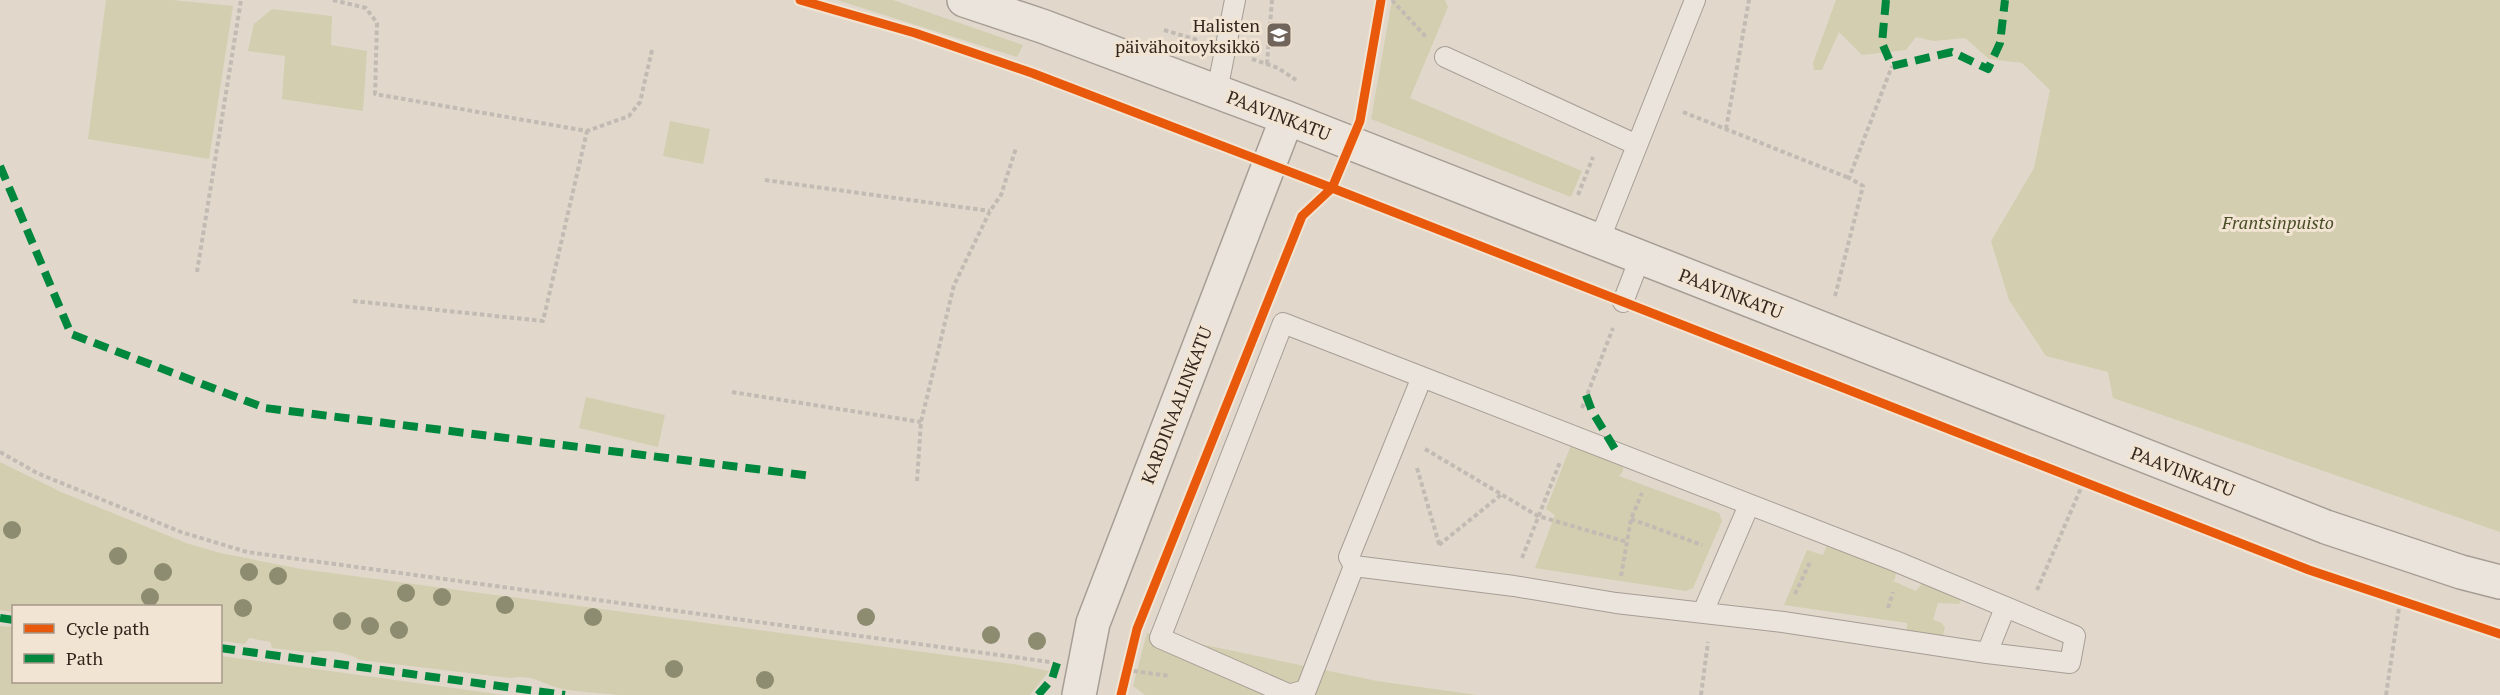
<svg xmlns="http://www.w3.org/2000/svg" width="2500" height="695" font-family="'PT Serif',serif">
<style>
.green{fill:#d2ceaf}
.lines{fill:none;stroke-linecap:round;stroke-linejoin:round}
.service-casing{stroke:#a69e95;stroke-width:22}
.minor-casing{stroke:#a69e95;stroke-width:36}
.path{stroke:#c2bbb4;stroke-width:4;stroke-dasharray:4.5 3;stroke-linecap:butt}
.service{stroke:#eae4dd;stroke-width:20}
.minor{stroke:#eae4dd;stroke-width:33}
.quiet{stroke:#00873e;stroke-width:8;stroke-dasharray:15 8;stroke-linecap:butt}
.cycleway-casing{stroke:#f2e4d2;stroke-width:13}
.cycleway{stroke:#e8590c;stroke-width:9}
.tree{fill:#8d8c71}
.labels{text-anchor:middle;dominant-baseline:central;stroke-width:6;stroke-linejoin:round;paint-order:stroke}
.poi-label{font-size:18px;fill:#33261e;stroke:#f2e4d2;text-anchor:end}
.street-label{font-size:18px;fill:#33261e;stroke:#f2e4d2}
.park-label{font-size:18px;font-style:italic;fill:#494e27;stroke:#f2e4d2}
</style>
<rect width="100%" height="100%" fill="#e1d8cb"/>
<path class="green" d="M 106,0 L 172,0 L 233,6 L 209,159 L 88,139 Z
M 837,0 L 893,0 L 1023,45 L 1017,57 Z
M 1392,0 L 1445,0 L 1448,7 L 1410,98 L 1582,171 L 1571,197 L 1371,119 Z
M 1836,0 L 2500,0 L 2500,532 L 2113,398 L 2108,372 L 2046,356 L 2009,300 L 1991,241 L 2034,168 L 2050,90 L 2022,63 L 1989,59 L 1965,38 L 1934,41 L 1916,37 L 1906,50 L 1862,55 L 1839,32 L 1822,70 L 1814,70 L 1813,63 Z
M 272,9 L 332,16 L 331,45 L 367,51 L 363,111 L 282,99 L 285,56 L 248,51 L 254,24 Z
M 670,121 L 710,129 L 703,164 L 663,156 Z
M 586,397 L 665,415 L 658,447 L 579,428 Z
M 1571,445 L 1623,465 L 1623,471 L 1619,476 L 1719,513 L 1722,521 L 1693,588 L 1686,591 L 1535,568 L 1555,515 L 1546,509 Z
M 0,462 L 61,492 L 186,543 L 220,553 L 301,569 L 1013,664 L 1049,671 L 1030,695 L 620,695 C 601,693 568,692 552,686 C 536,680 529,675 511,678 L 360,660 C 350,653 326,648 314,653 L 272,648 L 270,642 L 249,638 L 245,644 L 221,641 L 220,606 L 14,606 L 13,612 L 0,610 Z
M 1827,545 L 1896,572 L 1895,579 L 1893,581 L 1916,591 L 1922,583 L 1962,598 L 1959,604 L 1938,603 L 1933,620 L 1942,623 L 1945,628 L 1943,635 L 1913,634 L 1907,631 L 1907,623 L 1784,605 L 1807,550 L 1823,555 Z
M 0,626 L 13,627 L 14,682 L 220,682 L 221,656 L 504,695 L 0,695 Z
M 1147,633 L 1377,681 L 1477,695 L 1145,695 L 1133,686 Z"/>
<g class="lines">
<g class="service-casing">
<path id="service" d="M 1445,57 L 1637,145
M 1217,91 L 1235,0
M 1599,241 L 1695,0
M 1623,302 L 1640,258
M 1703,612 L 1749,505
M 1987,653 L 2005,608
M 1288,694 L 1160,638 L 1283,323 L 1422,377 L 1349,557 L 1354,566 L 1514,586 L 1616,603 L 1783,622 L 1987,653 L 2070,663 L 2075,636 L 1895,561 L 1422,377
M 1288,695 L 1306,690 L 1354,566"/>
</g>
<g class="minor-casing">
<path id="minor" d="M 964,0 L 1042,26 L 1287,118 L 2326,527 L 2461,572 L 2500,582
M 1079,695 L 1093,623 L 1287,118"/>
</g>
<path class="path" d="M 333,0 L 366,8 L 377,23 L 375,94 L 587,131 L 629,116 L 640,102 L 652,50
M 1392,0 L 1426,37
M 1164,30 L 1197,40
M 1252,59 L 1278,68 L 1296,80
M 1267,64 L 1272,0
M 1683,112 L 1849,178
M 1726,129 L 1749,0
M 765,180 L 990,211
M 1578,195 L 1593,157
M 197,272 L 241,0
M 1835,296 L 1863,186 L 1849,178 L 1892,66
M 353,301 L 543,321 L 587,131
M 732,392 L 921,422
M 1582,408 L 1613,328
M 1425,449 L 1538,516 L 1627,542
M 0,452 L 37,473 L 181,532 L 247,552 L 1050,662
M 1417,468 L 1440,547
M 917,481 L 921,422 L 954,285 L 990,211 L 1001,195 L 1016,148
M 1631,519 L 1702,545
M 1439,545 L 1502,494
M 1522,558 L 1560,462
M 1621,576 L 1631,519 L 1642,493
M 2037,590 L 2084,481
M 1795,594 L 1811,560
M 1888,608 L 1893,592
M 1126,670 L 1170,676
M 1701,695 L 1708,642
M 2386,695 L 2400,601"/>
<use href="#service" class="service"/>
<use href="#minor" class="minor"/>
<path class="quiet" d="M 1886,0 L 1882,43 L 1892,66 L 1952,52 L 1988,69 L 2000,43 L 2005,0
M 0,166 L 71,334 L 265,408 L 812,476
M 1586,395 L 1592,411 L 1618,454
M 0,618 L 14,620
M 220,648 L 565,695
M 1038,695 L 1052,679 L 1057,663"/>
<g class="cycleway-casing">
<path id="cycleway" d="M 800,0 L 915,33 L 1032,73 L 1332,188 L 2309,570 L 2500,634
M 1121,695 L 1137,629 L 1302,216 L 1332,188 L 1360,121 L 1381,0"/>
</g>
<use href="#cycleway" class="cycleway"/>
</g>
<g class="tree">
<circle cx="12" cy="530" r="9"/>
<circle cx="118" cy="556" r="9"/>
<circle cx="163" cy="572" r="9"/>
<circle cx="249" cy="572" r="9"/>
<circle cx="278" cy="576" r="9"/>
<circle cx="406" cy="593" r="9"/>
<circle cx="150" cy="597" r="9"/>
<circle cx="442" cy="597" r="9"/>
<circle cx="505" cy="605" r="9"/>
<circle cx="243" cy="608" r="9"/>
<circle cx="593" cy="617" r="9"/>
<circle cx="866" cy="617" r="9"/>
<circle cx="342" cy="621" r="9"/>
<circle cx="370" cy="626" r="9"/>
<circle cx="399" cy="630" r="9"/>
<circle cx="991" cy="635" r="9"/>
<circle cx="1037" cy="641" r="9"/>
<circle cx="674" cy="669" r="9"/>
<circle cx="765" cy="680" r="9"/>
</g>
<defs>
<g id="school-square" transform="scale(1.35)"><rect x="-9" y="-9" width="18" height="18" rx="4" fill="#70645b" stroke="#f2e4d2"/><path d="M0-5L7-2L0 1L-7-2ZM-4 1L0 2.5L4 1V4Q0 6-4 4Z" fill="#fff"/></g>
</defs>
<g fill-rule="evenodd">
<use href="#school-square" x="1279" y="35"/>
</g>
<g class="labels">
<g class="poi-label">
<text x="1260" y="25">Halisten<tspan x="1260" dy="21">päivähoitoyksikkö</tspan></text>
</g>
<g class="street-label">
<text transform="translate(1279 115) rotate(21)">PAAVINKATU</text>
<text transform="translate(1731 293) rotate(21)">PAAVINKATU</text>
<text transform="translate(1176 405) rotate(-69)">KARDINAALINKATU</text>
<text transform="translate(2183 471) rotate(21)">PAAVINKATU</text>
</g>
<g class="park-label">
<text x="2278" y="222">Frantsinpuisto</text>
</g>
</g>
<rect x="12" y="605" width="210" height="78" fill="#f2e4d2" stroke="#a6988a" stroke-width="1.5"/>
<rect x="24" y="624" width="30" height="9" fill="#e8590c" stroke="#a6988a" stroke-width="1.5"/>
<text x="66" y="635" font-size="18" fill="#33261e">Cycle path</text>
<rect x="24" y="654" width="30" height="9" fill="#00873e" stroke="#a6988a" stroke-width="1.5"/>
<text x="66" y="665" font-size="18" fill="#33261e">Path</text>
</svg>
